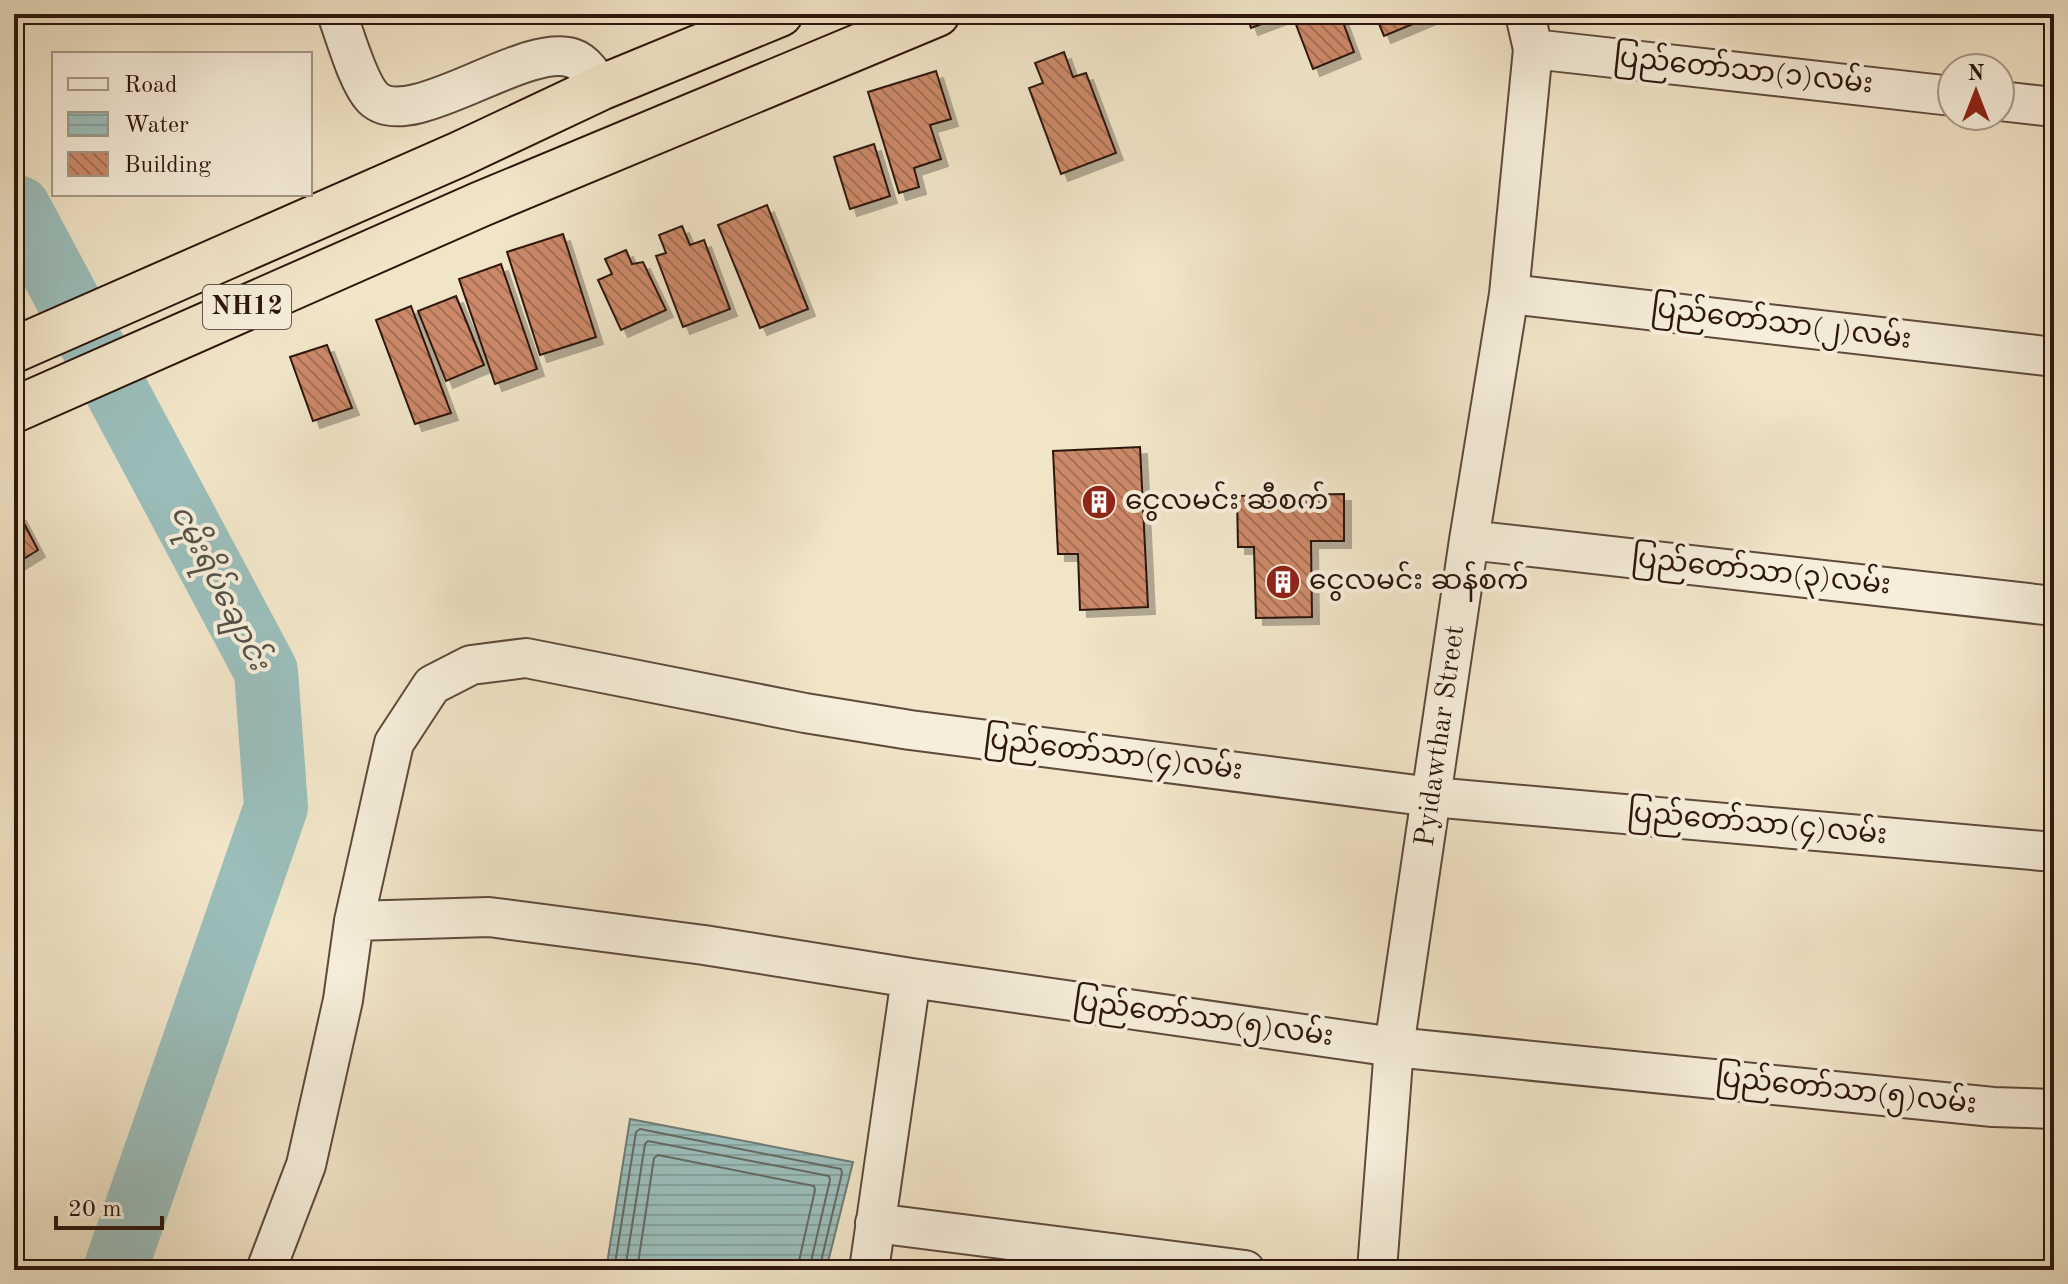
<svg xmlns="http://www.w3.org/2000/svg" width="2068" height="1284" font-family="'Old Standard TT','Noto Sans Myanmar',serif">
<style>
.water{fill:url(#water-rules);stroke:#6f7b75;stroke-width:2}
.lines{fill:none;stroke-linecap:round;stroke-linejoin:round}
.shore{stroke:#646a64;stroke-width:2}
.river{stroke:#9bbebb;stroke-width:64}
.building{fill:url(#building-back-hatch);stroke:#2d160c;stroke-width:2;filter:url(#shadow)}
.street-casing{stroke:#5e4a3b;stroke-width:42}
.highway-casing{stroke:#2d160c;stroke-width:48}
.street{stroke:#f6eedb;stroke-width:38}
.highway{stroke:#f1e5c8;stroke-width:44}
.labels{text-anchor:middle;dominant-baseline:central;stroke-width:8;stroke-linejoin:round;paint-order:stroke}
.shield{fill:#f6eedb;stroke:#69574a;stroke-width:2}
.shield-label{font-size:26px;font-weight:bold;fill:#2d160c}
.street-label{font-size:28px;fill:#2d160c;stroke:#f6eedb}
.poi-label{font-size:28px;fill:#2d160c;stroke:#f6eedb;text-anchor:start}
.water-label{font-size:30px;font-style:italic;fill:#545149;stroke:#f6eedb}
</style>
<defs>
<pattern id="water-rules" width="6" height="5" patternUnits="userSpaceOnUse" patternTransform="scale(2)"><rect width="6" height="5" fill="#9bbebb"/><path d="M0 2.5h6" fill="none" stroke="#86a3a0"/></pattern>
<pattern id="building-back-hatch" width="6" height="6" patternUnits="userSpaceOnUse" patternTransform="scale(2)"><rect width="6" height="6" fill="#cc8969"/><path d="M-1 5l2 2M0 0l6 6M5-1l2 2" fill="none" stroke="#a66f55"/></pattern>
<filter id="shadow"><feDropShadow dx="7" dy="7" stdDeviation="0" flood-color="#0004"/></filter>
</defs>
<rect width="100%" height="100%" fill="#f1e5c8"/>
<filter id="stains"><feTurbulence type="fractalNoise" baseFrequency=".0025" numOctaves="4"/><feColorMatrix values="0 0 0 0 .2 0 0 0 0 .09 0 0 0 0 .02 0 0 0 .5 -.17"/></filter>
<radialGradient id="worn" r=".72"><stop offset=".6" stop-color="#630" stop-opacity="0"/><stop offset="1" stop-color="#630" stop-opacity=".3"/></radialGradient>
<path class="water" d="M 630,1119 L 853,1162 L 826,1270 L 606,1270 Z"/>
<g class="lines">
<path class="shore" d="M 614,1270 L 636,1132 L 640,1129 L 841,1169 L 842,1173 L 819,1270
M 625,1270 L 645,1144 L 648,1141 L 829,1176 L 830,1180 L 809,1270
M 637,1270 L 654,1158 L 658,1155 L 814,1186 L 815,1190 L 797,1270"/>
<path class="river" d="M 14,206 L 19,208 L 266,671 L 276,807 L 115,1270"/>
</g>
<path class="building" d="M 1246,14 L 1282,14 L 1283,16 L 1251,28 Z
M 1292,14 L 1340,14 L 1354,52 L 1313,69 Z
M 1375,14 L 1429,14 L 1430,17 L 1384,36 Z
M 1064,52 L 1073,77 L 1086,73 L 1116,153 L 1061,174 L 1029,88 L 1043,83 L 1035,63 Z
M 936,71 L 951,119 L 930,125 L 941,159 L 914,168 L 919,187 L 899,193 L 868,92 Z
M 874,144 L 890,196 L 850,209 L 834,157 Z
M 767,205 L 808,309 L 760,328 L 718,225 Z
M 682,226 L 690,245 L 704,240 L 730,309 L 683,327 L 656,256 L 666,253 L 659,235 Z
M 563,234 L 596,337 L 540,355 L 507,252 Z
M 626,250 L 632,264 L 643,262 L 666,310 L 621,330 L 598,280 L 612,274 L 605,259 Z
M 501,264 L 537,369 L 495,384 L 459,279 Z
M 456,296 L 484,365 L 446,381 L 418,311 Z
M 411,306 L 451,413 L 415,424 L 376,320 Z
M 327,345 L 352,408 L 313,421 L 290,357 Z
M 1140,447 L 1148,607 L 1080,610 L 1078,554 L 1058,554 L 1053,451 Z
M 1344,494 L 1344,541 L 1311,541 L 1312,617 L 1256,618 L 1254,547 L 1238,547 L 1237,496 Z
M 14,514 L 19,514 L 38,550 L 14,565 Z"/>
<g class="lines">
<g class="street-casing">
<path id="street" d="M 337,14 C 345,35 358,83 373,98 C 410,134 523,42 572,58 C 585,62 594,77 600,88
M 1533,49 L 1952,96
M 2000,101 L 2054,107
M 1509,294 L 2054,357
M 1469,540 L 2054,606
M 354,921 L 489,917 L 704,945 L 911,978 L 1394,1047 L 1993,1107 L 2054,1109
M 875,1223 L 1245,1270
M 266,1270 L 306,1165 L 343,1000 L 354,921 L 394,743 L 432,685 L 471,665 L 526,658 L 805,713 L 910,730 L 1432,797 L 2054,852
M 869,1270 L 911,978
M 1377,1270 L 1394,1047 L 1469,540 L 1509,294 L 1533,49 L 1525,14"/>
</g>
<g class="highway-casing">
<path id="highway" d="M 14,350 L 460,154 L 600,88 L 780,14
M 14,410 L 481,204 L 937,14"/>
</g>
<use href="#street" class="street"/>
<use href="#highway" class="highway"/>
</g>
<defs>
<g id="building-disc" transform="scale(1.8)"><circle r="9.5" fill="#8f2418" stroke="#f6eedb"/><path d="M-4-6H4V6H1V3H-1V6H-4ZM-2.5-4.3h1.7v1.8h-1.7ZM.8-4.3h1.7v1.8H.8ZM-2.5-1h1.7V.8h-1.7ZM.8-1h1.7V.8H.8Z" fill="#fff"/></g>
</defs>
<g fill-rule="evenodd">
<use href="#building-disc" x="1099" y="502"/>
<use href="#building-disc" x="1283" y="582"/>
</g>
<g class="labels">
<rect class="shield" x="203" y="285" width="88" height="44" rx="6"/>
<g class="shield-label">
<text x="247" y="307">NH12</text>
</g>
<g class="street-label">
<text transform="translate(1743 72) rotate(6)">ပြည်တော်သာ(၁)လမ်း</text>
<text transform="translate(1781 325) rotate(7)">ပြည်တော်သာ(၂)လမ်း</text>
<text transform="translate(1761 573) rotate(6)">ပြည်တော်သာ(၃)လမ်း</text>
<text transform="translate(1441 736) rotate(-82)">Pyidawthar Street</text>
<text transform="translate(1113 756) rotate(7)">ပြည်တော်သာ(၄)လမ်း</text>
<text transform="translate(1757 825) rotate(5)">ပြည်တော်သာ(၄)လမ်း</text>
<text transform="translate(1203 1020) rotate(8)">ပြည်တော်သာ(၅)လမ်း</text>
<text transform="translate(1846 1092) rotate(6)">ပြည်တော်သာ(၅)လမ်း</text>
</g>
<g class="poi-label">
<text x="1125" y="502">ငွေလမင်း ဆီစက်</text>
<text x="1309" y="582">ငွေလမင်း ဆန်စက်</text>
</g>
<g class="water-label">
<text transform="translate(219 588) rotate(63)">ငမိုးရိပ်ချောင်း</text>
</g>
</g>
<rect width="2068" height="1284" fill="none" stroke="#f1e5c8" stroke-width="48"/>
<rect x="16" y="16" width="2036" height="1252" fill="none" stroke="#2d160c" stroke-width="4"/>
<rect x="24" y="24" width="2020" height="1236" fill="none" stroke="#2d160c" stroke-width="2"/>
<rect x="52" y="52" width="260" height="144" fill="#f6eedb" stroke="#a69888" stroke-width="2"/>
<rect x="68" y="78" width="40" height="12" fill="#f6eedb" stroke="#a69888" stroke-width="2"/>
<text x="124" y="92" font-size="24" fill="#2d160c">Road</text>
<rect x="68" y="112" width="40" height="24" fill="url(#water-rules)" stroke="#a69888" stroke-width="2"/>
<text x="124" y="132" font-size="24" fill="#2d160c">Water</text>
<rect x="68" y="152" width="40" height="24" fill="url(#building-back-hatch)" stroke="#a69888" stroke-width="2"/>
<text x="124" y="172" font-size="24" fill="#2d160c">Building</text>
<g transform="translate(1976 92)"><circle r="38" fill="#f6eedb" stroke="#a69888" stroke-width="2"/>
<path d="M0-6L14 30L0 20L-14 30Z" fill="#8f2418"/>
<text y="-12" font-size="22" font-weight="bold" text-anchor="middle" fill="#2d160c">N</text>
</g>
<path d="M56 1216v12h106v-12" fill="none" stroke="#2d160c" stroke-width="4"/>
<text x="68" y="1216" font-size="24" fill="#2d160c" stroke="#f6eedb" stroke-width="6" paint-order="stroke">20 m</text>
<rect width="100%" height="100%" filter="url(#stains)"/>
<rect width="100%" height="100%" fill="url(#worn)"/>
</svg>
